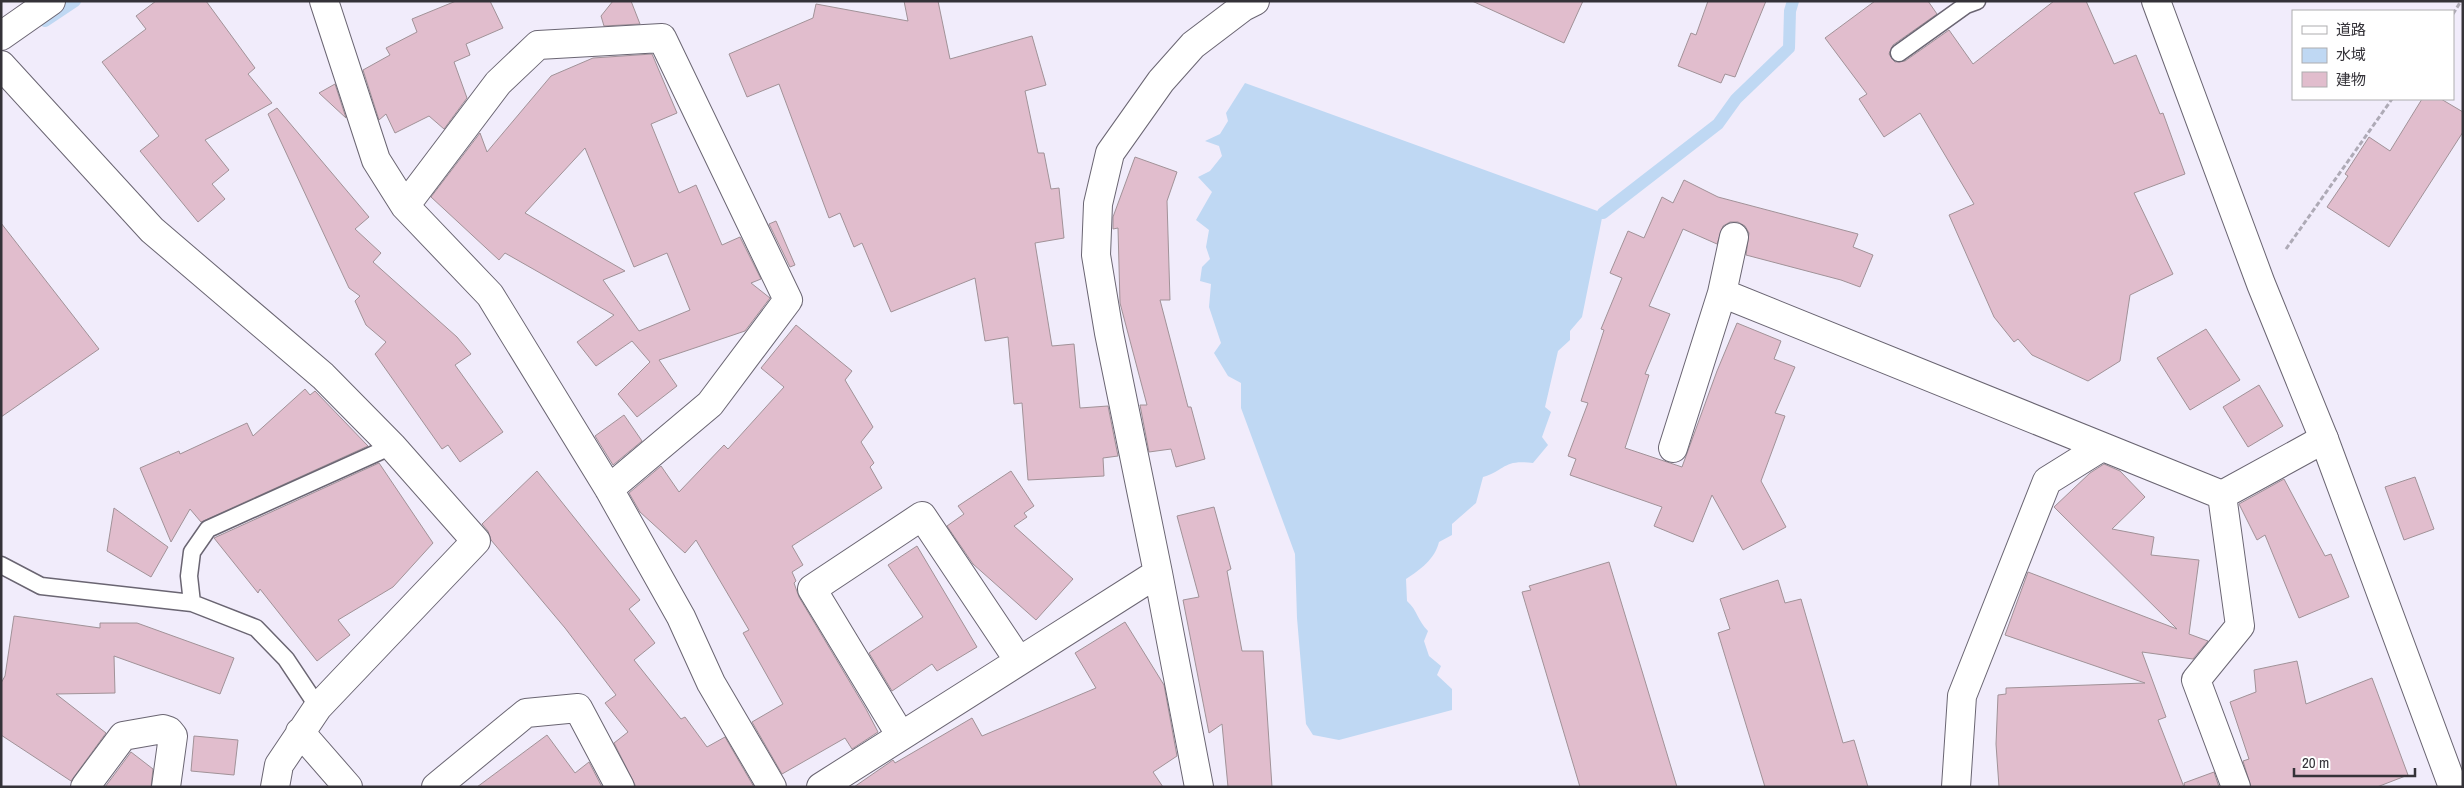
<svg xmlns="http://www.w3.org/2000/svg" width="2464" height="788" font-family="'Archivo Narrow','Noto Sans JP',sans-serif">
<style>
.water{fill:#bfd8f3}
.lines{fill:none;stroke-linecap:round;stroke-linejoin:round}
.stream{stroke:#bfd8f3;stroke-width:12}
.building{fill:#e1bdcd;stroke:#a19298;fill-rule:evenodd}
.lane-casing{stroke:#6a6572;stroke-width:19}
.street-casing{stroke:#6a6572;stroke-width:30}
.secondary-casing{stroke:#6a6572;stroke-width:30}
.path{stroke:#aeaab6;stroke-width:3;stroke-dasharray:5 2.5;stroke-linecap:butt}
.lane{stroke:#fff;stroke-width:16}
.street{stroke:#fff;stroke-width:28}
.secondary{stroke:#fff;stroke-width:28}
</style>
<rect width="100%" height="100%" fill="#f1ecfb"/>
<path class="water" d="M 1245,83 L 1603,213 L 1582,317 L 1570,331 L 1570,340 L 1558,351 L 1545,407 L 1551,412 L 1542,437 L 1548,445 L 1533,463 C 1503,459 1506,470 1483,477 L 1476,503 L 1452,524 L 1452,535 L 1439,542 C 1435,559 1420,570 1406,579 L 1407,601 C 1418,611 1417,620 1428,631 L 1424,641 L 1429,656 L 1441,666 L 1437,675 L 1452,689 L 1452,710 L 1339,740 L 1313,735 L 1306,724 L 1297,618 L 1295,554 L 1241,408 L 1241,383 L 1228,376 L 1214,353 L 1221,343 L 1209,307 L 1211,284 L 1200,281 L 1202,267 L 1210,259 L 1206,247 L 1209,230 L 1196,220 L 1212,192 L 1198,177 L 1210,171 L 1222,156 L 1219,146 L 1205,141 L 1220,134 L 1228,121 L 1226,113 Z"/>
<g class="lines">
<path class="stream" d="M 45,21 L 75,1
M 1603,213 L 1718,124 L 1736,99 L 1789,48 L 1790,11 L 1793,1"/>
</g>
<path class="building" d="M 156,1 L 206,1 L 255,68 L 248,74 L 272,103 L 205,140 L 229,170 L 212,184 L 225,199 L 198,222 L 140,151 L 159,136 L 102,62 L 146,29 L 136,16 Z
M 456,1 L 490,1 L 503,28 L 466,44 L 470,55 L 454,62 L 467,98 L 444,129 L 429,116 L 395,133 L 386,114 L 379,120 L 363,70 L 390,55 L 386,48 L 417,32 L 412,19 Z
M 613,1 L 631,1 L 640,24 L 604,26 L 601,16 Z
M 904,1 L 938,1 L 950,59 L 1032,36 L 1046,85 L 1025,91 L 1038,153 L 1044,153 L 1051,189 L 1059,188 L 1064,238 L 1035,243 L 1052,346 L 1074,344 L 1080,408 L 1108,406 L 1118,456 L 1103,458 L 1104,476 L 1028,480 L 1022,403 L 1014,404 L 1008,337 L 985,341 L 975,278 L 891,312 L 862,243 L 854,247 L 840,213 L 829,218 L 779,84 L 747,97 L 729,54 L 813,18 L 816,4 L 908,21 Z
M 1472,1 L 1583,1 L 1564,43 Z
M 1708,1 L 1766,1 L 1735,77 L 1725,74 L 1721,83 L 1678,66 L 1691,33 L 1696,35 Z
M 1875,1 L 1928,1 L 1937,14 L 1893,45 L 1889,54 L 1895,62 L 1905,61 L 1949,30 L 1973,64 L 2054,1 L 2086,1 L 2114,64 L 2136,55 L 2160,114 L 2163,113 L 2185,174 L 2134,193 L 2173,274 L 2130,295 L 2120,361 L 2088,381 L 2032,355 L 2018,339 L 2014,342 L 1994,317 L 1949,215 L 1974,204 L 1920,113 L 1884,137 L 1859,99 L 1867,94 L 1825,38 Z
M 652,54 L 677,113 L 651,124 L 679,193 L 696,185 L 722,245 L 740,237 L 761,279 L 751,283 L 770,298 L 745,331 L 659,360 L 677,386 L 637,417 L 618,394 L 650,362 L 632,341 L 596,366 L 577,342 L 614,315 L 505,253 L 499,260 L 431,197 L 480,133 L 487,152 L 551,76 L 593,58 ZM 585,148 L 634,267 L 667,253 L 690,310 L 639,331 L 603,280 L 625,271 L 525,213 Z
M 335,84 L 346,118 L 319,93 Z
M 2422,99 L 2441,99 L 2463,112 L 2463,132 L 2389,247 L 2327,207 L 2348,176 L 2345,174 L 2369,137 L 2390,151 Z
M 277,108 L 369,217 L 355,229 L 381,253 L 373,262 L 457,337 L 471,354 L 455,365 L 503,432 L 460,462 L 448,445 L 442,449 L 375,354 L 386,342 L 366,325 L 355,301 L 360,296 L 349,288 L 268,114 Z
M 1135,157 L 1177,172 L 1167,201 L 1170,300 L 1160,300 L 1188,407 L 1191,407 L 1205,459 L 1176,467 L 1171,449 L 1149,452 L 1140,405 L 1147,405 L 1120,303 L 1118,228 L 1113,229 L 1113,217 Z
M 1684,180 L 1718,197 L 1858,234 L 1853,247 L 1873,255 L 1860,287 L 1841,280 L 1746,255 L 1749,233 L 1745,226 L 1738,222 L 1730,222 L 1723,226 L 1717,244 L 1683,229 L 1649,306 L 1670,314 L 1645,374 L 1649,375 L 1625,448 L 1682,467 L 1717,371 L 1737,323 L 1781,341 L 1774,359 L 1795,367 L 1775,413 L 1785,416 L 1761,481 L 1786,527 L 1743,550 L 1712,495 L 1693,542 L 1654,526 L 1662,507 L 1570,475 L 1576,459 L 1568,456 L 1588,403 L 1581,401 L 1604,330 L 1601,329 L 1622,278 L 1610,273 L 1628,231 L 1644,238 L 1662,197 L 1673,203 Z
M 776,221 L 795,265 L 790,267 L 769,224 Z
M 1,223 L 99,349 L 1,417 Z
M 796,325 L 852,371 L 845,380 L 873,427 L 861,442 L 874,463 L 870,467 L 882,488 L 792,546 L 803,565 L 792,572 L 796,581 L 794,583 L 799,597 L 866,709 L 878,732 L 852,749 L 845,738 L 782,774 L 752,722 L 783,704 L 743,633 L 749,630 L 696,540 L 685,553 L 640,512 L 629,493 L 661,466 L 679,492 L 724,445 L 728,449 L 784,387 L 761,368 Z
M 2206,329 L 2240,380 L 2190,410 L 2157,358 Z
M 2259,385 L 2283,426 L 2248,447 L 2223,407 Z
M 305,389 L 310,395 L 315,391 L 368,446 L 201,522 L 190,509 L 171,542 L 140,468 L 179,451 L 180,454 L 247,423 L 253,436 Z
M 624,415 L 642,441 L 613,465 L 595,436 Z
M 379,463 L 433,543 L 393,587 L 338,620 L 350,635 L 317,661 L 260,589 L 258,593 L 214,538 Z
M 2104,464 L 2120,471 L 2145,497 L 2112,529 L 2154,537 L 2151,555 L 2199,560 L 2189,634 L 2208,641 L 2193,659 L 2142,652 L 2166,717 L 2158,720 L 2184,787 L 1999,787 L 1996,744 L 1998,695 L 2006,694 L 2006,688 L 2145,683 L 2005,635 L 2028,572 L 2177,629 L 2054,507 L 2090,473 Z
M 537,471 L 640,600 L 629,609 L 655,643 L 634,660 L 681,719 L 685,717 L 707,747 L 725,737 L 754,787 L 636,787 L 614,743 L 628,732 L 605,703 L 616,695 L 565,628 L 491,540 L 488,531 L 482,524 Z
M 1011,471 L 1034,506 L 1024,513 L 1027,517 L 1014,526 L 1073,579 L 1036,620 L 973,564 L 947,526 L 964,514 L 958,506 Z
M 2415,477 L 2434,529 L 2404,540 L 2385,487 Z
M 2284,479 L 2325,556 L 2331,554 L 2349,597 L 2299,618 L 2265,535 L 2257,540 L 2239,504 Z
M 1214,507 L 1231,569 L 1227,571 L 1242,651 L 1263,651 L 1272,787 L 1228,787 L 1222,724 L 1209,733 L 1183,600 L 1199,597 L 1177,516 Z
M 114,508 L 168,547 L 151,577 L 107,551 Z
M 917,546 L 977,647 L 937,671 L 932,664 L 892,691 L 869,653 L 923,617 L 888,565 Z
M 1609,562 L 1639,661 L 1677,787 L 1580,787 L 1522,592 L 1531,590 L 1529,586 Z
M 1778,580 L 1785,603 L 1801,599 L 1843,743 L 1854,740 L 1868,787 L 1765,787 L 1718,633 L 1730,629 L 1720,599 Z
M 14,616 L 100,628 L 100,623 L 137,623 L 234,658 L 220,694 L 114,656 L 115,693 L 56,694 L 106,733 L 71,781 L 1,735 L 1,683 L 5,676 Z
M 1125,622 L 1164,685 L 1177,756 L 1153,772 L 1163,787 L 854,787 L 893,760 L 895,763 L 972,718 L 982,736 L 1096,688 L 1075,653 Z
M 2297,661 L 2306,704 L 2372,678 L 2408,775 L 2377,787 L 2251,787 L 2243,761 L 2249,759 L 2230,702 L 2256,692 L 2254,670 Z
M 547,735 L 575,773 L 589,762 L 602,787 L 477,787 Z
M 194,736 L 238,740 L 234,775 L 191,771 Z
M 131,752 L 153,769 L 151,787 L 105,787 Z
M 2214,772 L 2219,787 L 2185,787 L 2184,783 Z"/>
<g class="lines">
<g class="lane-casing">
<path id="lane" d="M 1899,53 L 1966,5 L 1977,1
M 1,565 L 41,586 L 192,603 L 256,628 L 286,659 L 318,707
M 192,603 L 189,576 L 192,552 L 208,529 L 392,446"/>
</g>
<g class="street-casing">
<path id="street" d="M 324,1 L 376,160 L 405,206 L 490,295 L 609,489 L 681,617 L 711,683 L 772,787
M 1,36 L 51,1
M 1,65 L 152,230 L 323,376 L 392,446 L 476,541 L 318,707 L 279,765 L 275,787
M 405,206 L 498,83 L 538,45 L 662,38 L 788,300 L 710,404 L 609,489
M 1722,293 L 2222,495 L 2324,439
M 1673,448 L 1722,293 L 1734,237
M 2222,495 L 2240,626 L 2196,680 L 2236,787
M 300,732 L 348,787
M 901,736 L 812,589 L 922,516 L 1019,661
M 85,787 L 123,736 L 163,729 L 169,731 L 173,736 L 166,787
M 436,787 L 526,713 L 578,708 L 620,787
M 821,787 L 1158,573
M 1199,787 L 1158,573 L 1109,333 L 1096,255 L 1098,204 L 1110,153 L 1161,81 L 1193,45 L 1243,7 L 1255,1
M 1956,787 L 1962,696 L 2047,481 L 2100,448"/>
</g>
<g class="secondary-casing">
<path id="secondary" d="M 2156,1 L 2261,284 L 2324,439 L 2453,787"/>
</g>
<path class="path" d="M 2453,14 L 2461,1
M 2286,249 L 2392,99"/>
<use href="#lane" class="lane"/>
<use href="#street" class="street"/>
<use href="#secondary" class="secondary"/>
</g>
<rect width="2464" height="788" fill="none" stroke="#343238" stroke-width="5"/>
<rect x="2292" y="10" width="162" height="90" fill="#ffffff" stroke="#aeadaf"/>
<rect x="2302" y="26" width="25" height="8" fill="#ffffff" stroke="#aeadaf"/>
<text x="2336" y="35" font-size="15" fill="#343238">道路</text>
<rect x="2302" y="48" width="25" height="15" fill="#bfd8f3" stroke="#aeadaf"/>
<text x="2336" y="60" font-size="15" fill="#343238">水域</text>
<rect x="2302" y="72" width="25" height="15" fill="#e1bdcd" stroke="#aeadaf"/>
<text x="2336" y="85" font-size="15" fill="#343238">建物</text>
<path d="M2294 768v8h121v-8" fill="none" stroke="#343238" stroke-width="2.5"/>
<text x="2302" y="768" font-size="15" fill="#343238" stroke="#ffffff" stroke-width="4" paint-order="stroke">20 m</text>
</svg>
